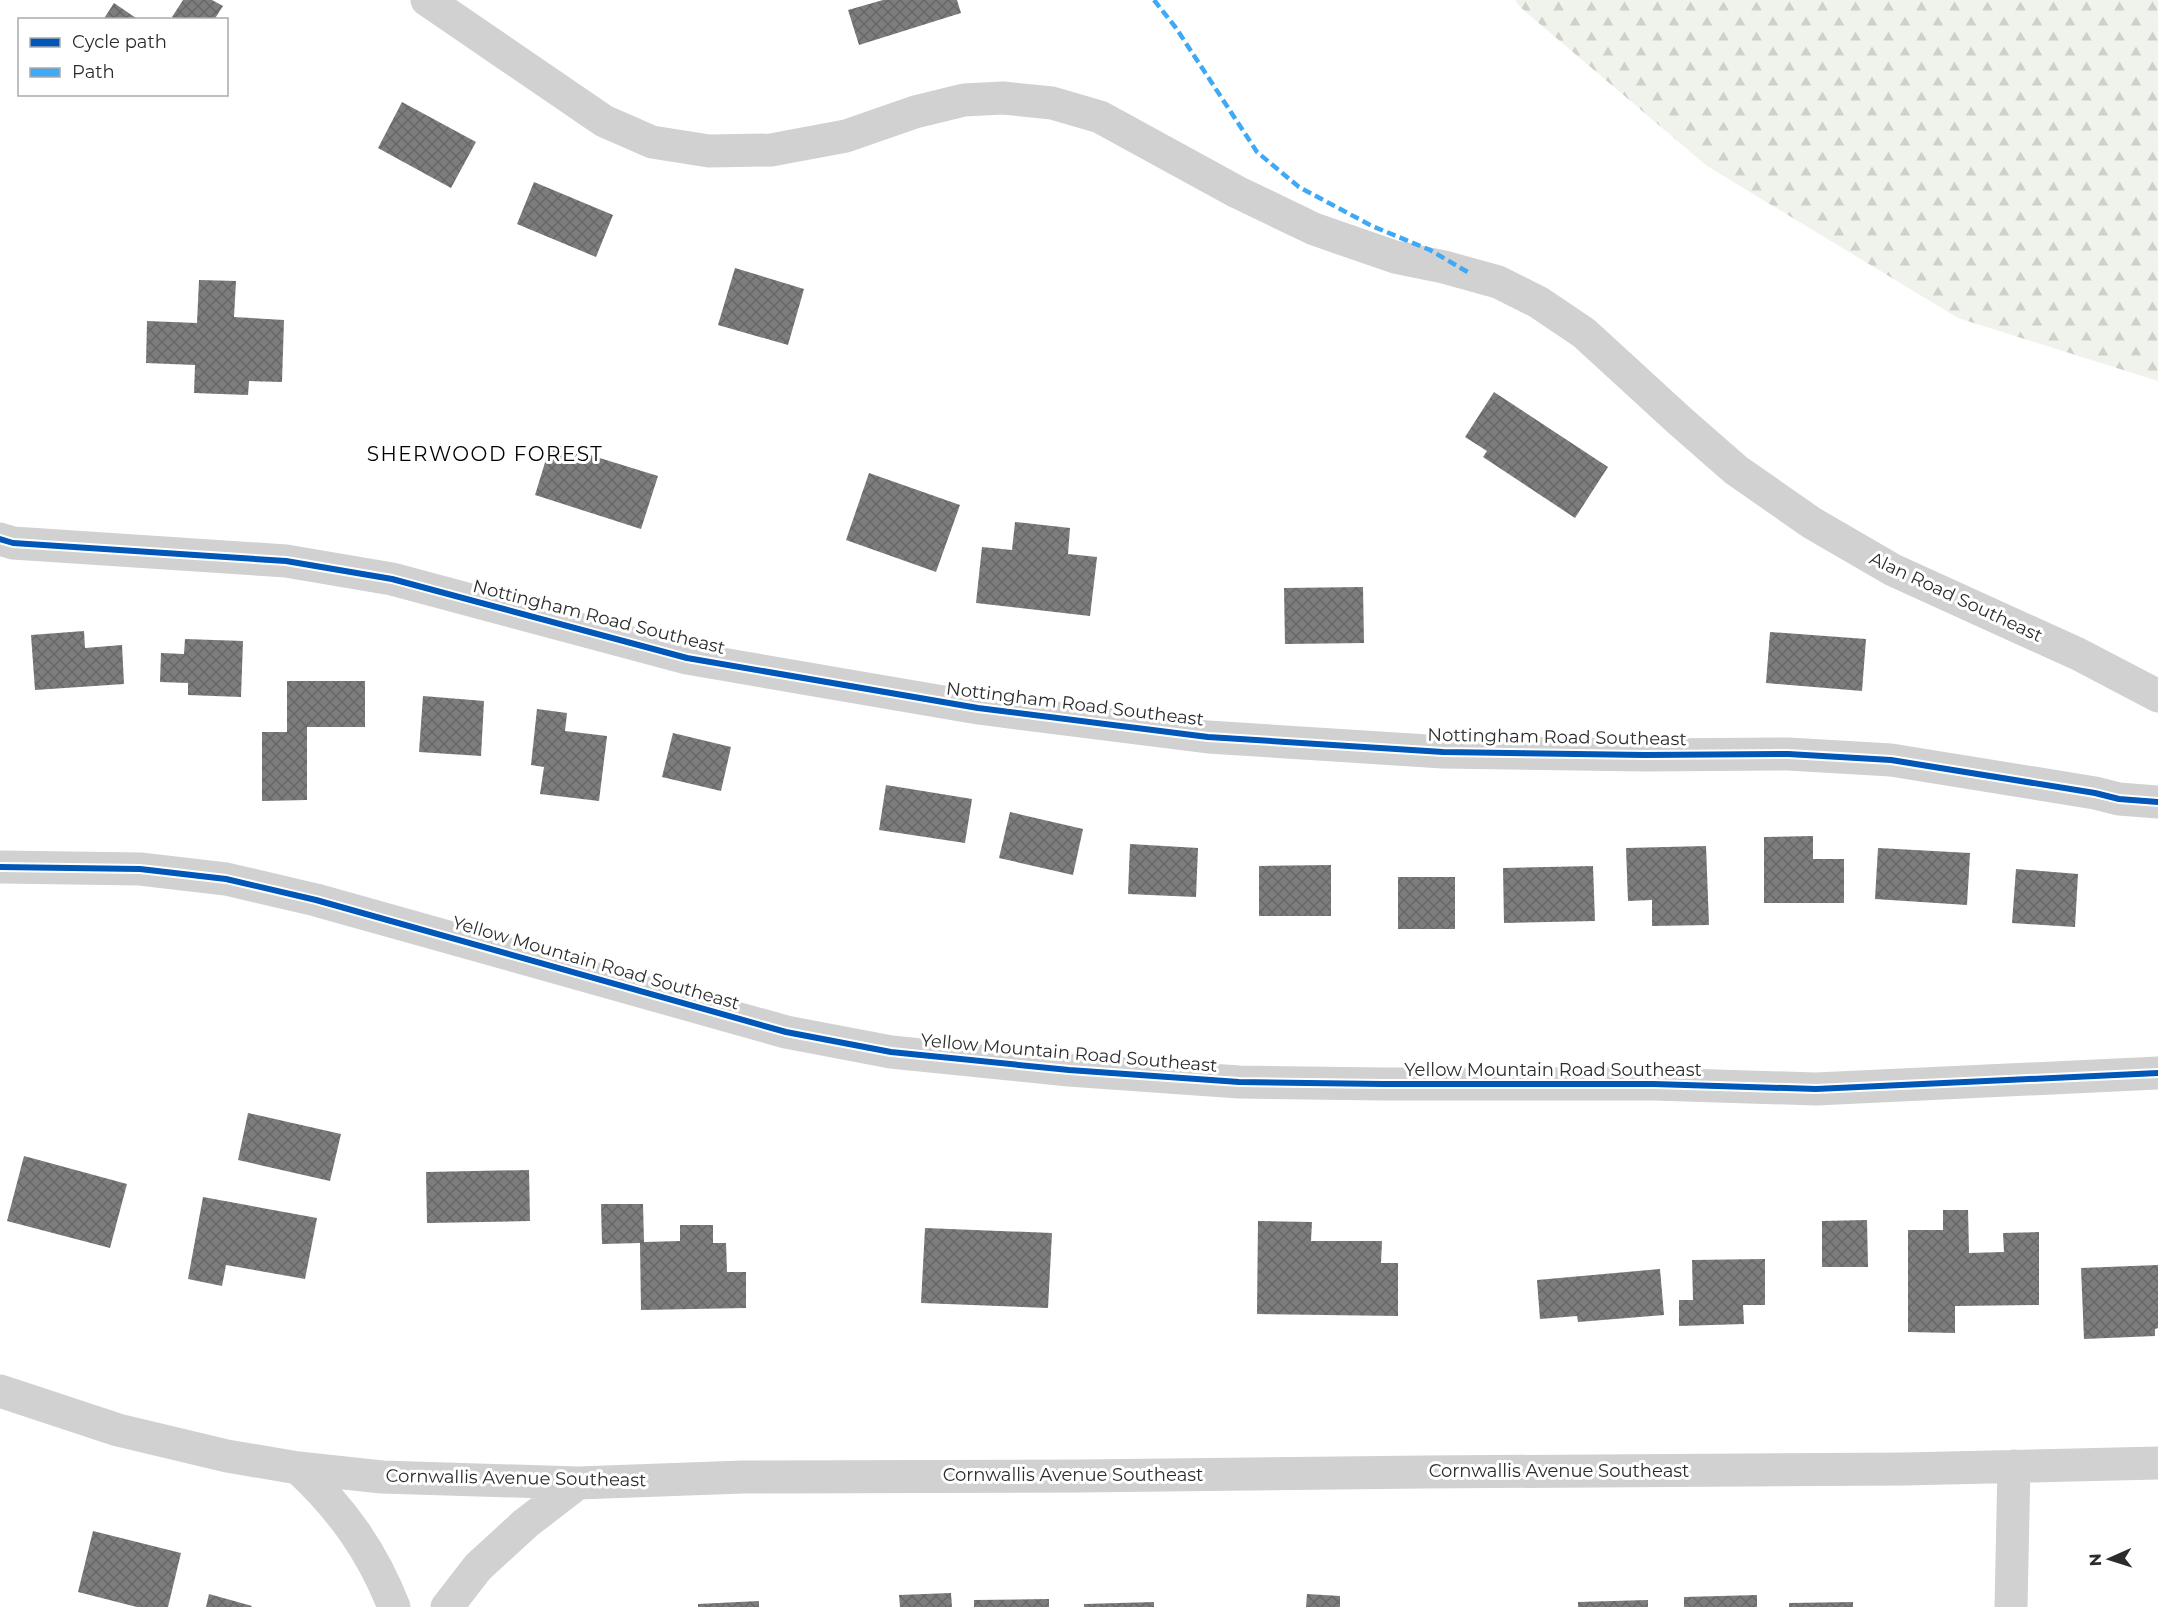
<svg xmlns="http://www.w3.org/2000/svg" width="2158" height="1607" font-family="Montserrat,sans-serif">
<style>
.forest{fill:url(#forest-firs)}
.building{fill:url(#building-cross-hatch)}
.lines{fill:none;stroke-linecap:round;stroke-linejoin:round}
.minor{stroke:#d1d1d1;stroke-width:33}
.quiet{stroke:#3fa9f5;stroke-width:4.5;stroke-dasharray:9 4.5;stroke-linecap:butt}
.cycleway-casing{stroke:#fff;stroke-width:10}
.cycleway{stroke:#0057b8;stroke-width:6}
.labels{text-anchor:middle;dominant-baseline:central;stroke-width:6;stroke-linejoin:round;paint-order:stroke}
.street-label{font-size:18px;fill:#2c2c2c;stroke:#fff}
.neighbourhood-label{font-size:20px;letter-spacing:1.5px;fill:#000;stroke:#fff}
</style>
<defs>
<pattern id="forest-firs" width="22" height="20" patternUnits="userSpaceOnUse" patternTransform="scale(1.5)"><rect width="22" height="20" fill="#f0f3eb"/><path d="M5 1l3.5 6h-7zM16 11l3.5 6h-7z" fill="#ced0ca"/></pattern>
<pattern id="building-cross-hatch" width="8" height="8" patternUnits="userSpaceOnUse" patternTransform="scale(1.5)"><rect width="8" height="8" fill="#7d7d7d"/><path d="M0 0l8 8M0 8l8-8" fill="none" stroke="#676767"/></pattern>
</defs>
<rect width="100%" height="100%" fill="#fff"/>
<path class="forest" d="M 1515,0 L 2158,0 L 2158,381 L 1958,318 L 1707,166 L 1520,7 Z"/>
<path class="building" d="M 183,0 L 212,0 L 223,6 L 214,20 L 176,20 L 172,17 Z
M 883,0 L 957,0 L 961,13 L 859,45 L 848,10 Z
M 114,3 L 139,20 L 103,20 Z
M 402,102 L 476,142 L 451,188 L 378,148 Z
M 534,182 L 613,215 L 596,257 L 517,224 Z
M 735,268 L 804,289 L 788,345 L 718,325 Z
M 199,280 L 236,281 L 234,317 L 284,320 L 282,382 L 249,381 L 248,395 L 194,393 L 195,365 L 146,363 L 147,321 L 197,323 Z
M 1494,392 L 1608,467 L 1575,518 L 1483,457 L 1487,451 L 1465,437 Z
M 551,443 L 658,476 L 641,529 L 535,495 Z
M 869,473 L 960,505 L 936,572 L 846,540 Z
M 1015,522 L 1070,528 L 1068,554 L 1097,557 L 1090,616 L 976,603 L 982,547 L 1012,550 Z
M 1363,587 L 1364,643 L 1285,644 L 1284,588 Z
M 84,631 L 85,648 L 122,645 L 124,684 L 35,690 L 31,635 Z
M 1770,632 L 1866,639 L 1862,691 L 1766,683 Z
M 185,639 L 243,641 L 241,697 L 188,695 L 188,683 L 160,682 L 161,653 L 184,654 Z
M 287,681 L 365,681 L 365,727 L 307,727 L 307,800 L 262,801 L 262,732 L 287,732 Z
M 423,696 L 484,701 L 481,756 L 419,752 Z
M 537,709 L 567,713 L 565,731 L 607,736 L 599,801 L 540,794 L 544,767 L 531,765 Z
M 673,733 L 731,747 L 721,791 L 662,777 Z
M 886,785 L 972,799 L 965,843 L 879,830 Z
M 1010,812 L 1083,829 L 1073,875 L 999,858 Z
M 1813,836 L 1813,859 L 1844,859 L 1844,903 L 1764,903 L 1764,837 Z
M 1130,844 L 1198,848 L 1196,897 L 1128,894 Z
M 1706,846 L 1709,925 L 1652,926 L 1652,900 L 1628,901 L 1626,848 Z
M 1878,848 L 1970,853 L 1967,905 L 1875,899 Z
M 1331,865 L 1331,916 L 1259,916 L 1259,866 Z
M 1593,866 L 1595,921 L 1504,923 L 1503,868 Z
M 2016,869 L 2078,874 L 2075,927 L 2012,923 Z
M 1398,877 L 1455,877 L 1455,929 L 1398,929 Z
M 248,1113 L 341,1134 L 330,1181 L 238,1160 Z
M 24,1156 L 127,1184 L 110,1248 L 7,1221 Z
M 529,1170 L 530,1221 L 427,1223 L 426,1172 Z
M 203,1197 L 317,1218 L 305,1279 L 226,1265 L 222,1286 L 188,1279 Z
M 601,1204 L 643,1204 L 644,1242 L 680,1241 L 680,1225 L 713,1225 L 713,1243 L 726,1243 L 727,1272 L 746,1272 L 746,1308 L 641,1310 L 640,1243 L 602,1244 Z
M 1943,1210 L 1968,1210 L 1969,1253 L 2004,1252 L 2003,1233 L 2039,1232 L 2039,1305 L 1955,1306 L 1955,1333 L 1908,1332 L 1908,1230 L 1943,1230 Z
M 1867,1220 L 1868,1267 L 1822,1267 L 1822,1221 Z
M 1258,1221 L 1312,1222 L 1311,1241 L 1382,1241 L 1381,1263 L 1398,1263 L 1398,1316 L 1257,1314 Z
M 925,1228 L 1052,1233 L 1048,1308 L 921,1303 Z
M 1765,1259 L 1765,1305 L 1743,1305 L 1744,1324 L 1679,1326 L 1679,1300 L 1693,1300 L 1692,1260 Z
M 2158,1265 L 2158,1328 L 2155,1329 L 2155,1336 L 2084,1339 L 2081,1268 Z
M 1660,1269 L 1664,1315 L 1578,1322 L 1577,1316 L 1540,1319 L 1537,1280 Z
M 93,1531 L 181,1553 L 168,1607 L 137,1607 L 78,1592 Z
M 951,1593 L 952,1607 L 900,1607 L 899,1595 Z
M 209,1594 L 252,1606 L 251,1607 L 206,1607 Z
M 1307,1594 L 1340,1596 L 1340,1607 L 1306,1607 Z
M 1757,1595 L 1757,1607 L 1684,1607 L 1684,1597 Z
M 1049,1599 L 1049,1607 L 974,1607 L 974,1600 Z
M 1648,1600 L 1648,1607 L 1578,1607 L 1578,1602 Z
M 759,1601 L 759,1607 L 698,1607 L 698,1604 Z
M 1154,1602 L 1154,1607 L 1084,1607 L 1084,1604 Z
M 1853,1602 L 1853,1607 L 1789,1607 L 1789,1603 Z"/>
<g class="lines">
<path class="minor" d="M 427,0 L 604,121 L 652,142 L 709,151 L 771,150 L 846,136 L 915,112 L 964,100 L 1003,98 L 1052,103 L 1100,117 L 1237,192 L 1314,229 L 1395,257 L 1444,267 L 1498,282 L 1538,302 L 1584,333 L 1680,421 L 1736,470 L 1812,523 L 1893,570 L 2078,654 L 2158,696
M 0,539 L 13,543 L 286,561 L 392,579 L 687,658 L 978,708 L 1208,737 L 1443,752 L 1645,755 L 1788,754 L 1891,760 L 2095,793 L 2119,799 L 2158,802
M 0,867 L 140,869 L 226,879 L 316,900 L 786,1032 L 891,1052 L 1069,1070 L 1239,1082 L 1383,1084 L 1654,1084 L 1816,1089 L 2158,1073
M 0,1391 L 118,1430 L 227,1456 L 298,1468 L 382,1477 L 578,1483 L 743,1477 L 1081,1476 L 1425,1472 L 1904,1469 L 2158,1463
M 298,1468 C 342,1509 372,1551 394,1607
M 447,1607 L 478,1567 L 526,1523 L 578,1483
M 2011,1607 L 2014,1466"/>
<path class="quiet" d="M 1154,0 L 1176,28 L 1257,152 L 1299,187 L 1372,226 L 1430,250 L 1471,274"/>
<g class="cycleway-casing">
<path id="cycleway" d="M 0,539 L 13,543 L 286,561 L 392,579 L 687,658 L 978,708 L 1208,737 L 1443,752 L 1645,755 L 1788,754 L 1891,760 L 2095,793 L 2119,799 L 2158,802
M 0,867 L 140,869 L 226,879 L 316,900 L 786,1032 L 891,1052 L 1069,1070 L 1239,1082 L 1383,1084 L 1654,1084 L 1816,1089 L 2158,1073"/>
</g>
<use href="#cycleway" class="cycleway"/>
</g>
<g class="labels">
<g class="street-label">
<text transform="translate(1956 597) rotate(25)">Alan Road Southeast</text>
<text transform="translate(599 617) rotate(14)">Nottingham Road Southeast</text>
<text transform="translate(1075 704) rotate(7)">Nottingham Road Southeast</text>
<text transform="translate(1557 737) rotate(1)">Nottingham Road Southeast</text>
<text transform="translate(596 963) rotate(16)">Yellow Mountain Road Southeast</text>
<text transform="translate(1069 1053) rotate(5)">Yellow Mountain Road Southeast</text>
<text x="1553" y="1070">Yellow Mountain Road Southeast</text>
<text x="1559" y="1471">Cornwallis Avenue Southeast</text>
<text x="1073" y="1475">Cornwallis Avenue Southeast</text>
<text transform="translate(516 1478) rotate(1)">Cornwallis Avenue Southeast</text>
</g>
<g class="neighbourhood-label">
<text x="485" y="454">SHERWOOD FOREST</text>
</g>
</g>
<rect x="18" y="18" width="210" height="78" fill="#ffffff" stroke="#ababab" stroke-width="1.5"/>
<rect x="30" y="38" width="30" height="9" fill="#0057b8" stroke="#ababab" stroke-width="1.5"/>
<text x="72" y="48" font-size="18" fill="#2c2c2c">Cycle path</text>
<rect x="30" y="68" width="30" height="9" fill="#3fa9f5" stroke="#ababab" stroke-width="1.5"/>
<text x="72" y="78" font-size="18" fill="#2c2c2c">Path</text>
<g transform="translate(2110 1559) rotate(267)" stroke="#ffffff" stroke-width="4.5" paint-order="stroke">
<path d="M0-4.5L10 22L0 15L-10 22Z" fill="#2c2c2c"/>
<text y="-9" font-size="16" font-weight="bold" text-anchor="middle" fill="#2c2c2c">N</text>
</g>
</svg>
